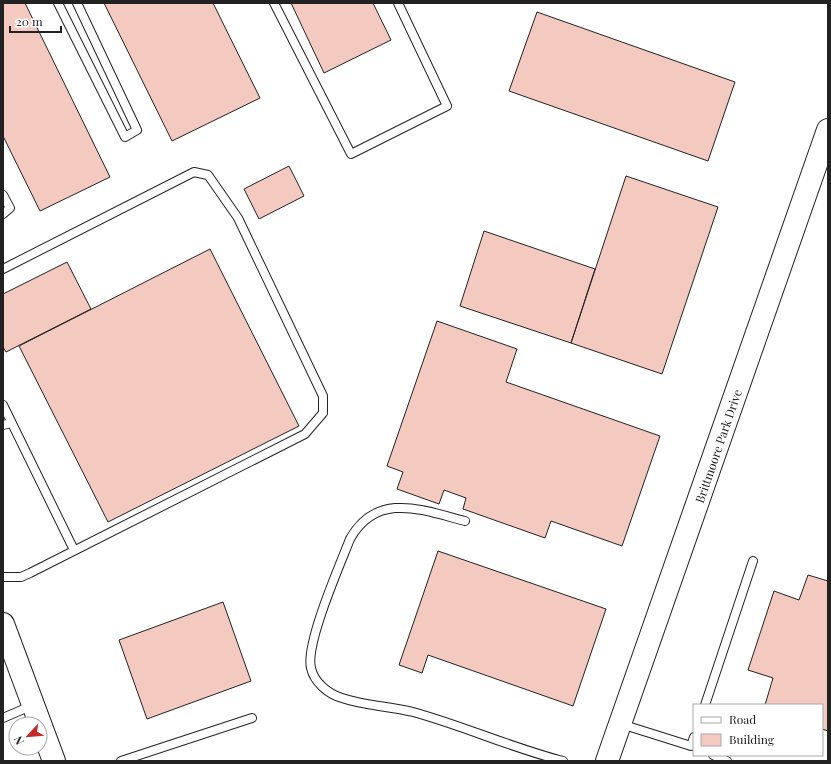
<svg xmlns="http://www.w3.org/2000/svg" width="831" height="764" font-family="'Playfair Display',serif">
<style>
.building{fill:#f3c9c0;stroke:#222}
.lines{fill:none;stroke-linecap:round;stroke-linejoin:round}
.lane-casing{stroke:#222;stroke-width:10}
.secondary-casing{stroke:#222;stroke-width:24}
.lane{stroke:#fff;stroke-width:8}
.secondary{stroke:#fff;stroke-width:22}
.labels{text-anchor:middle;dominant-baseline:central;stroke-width:3;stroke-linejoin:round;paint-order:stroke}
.street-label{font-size:12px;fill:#222;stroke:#fff}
</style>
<rect width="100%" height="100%" fill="#fff"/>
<path class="building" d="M 3,3 L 25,3 L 110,177 L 40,211 L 3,136 Z
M 104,3 L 213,3 L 260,98 L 172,141 Z
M 291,3 L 373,3 L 391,40 L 324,73 Z
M 537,12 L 735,82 L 708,161 L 509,91 Z
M 289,166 L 304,196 L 259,219 L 244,189 Z
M 626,176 L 718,207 L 662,374 L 571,343 Z
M 484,231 L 595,269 L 571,343 L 460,306 Z
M 210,249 L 299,426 L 108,522 L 19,346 Z
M 67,262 L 91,309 L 6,352 L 3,347 L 3,294 Z
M 437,321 L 517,349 L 506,382 L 660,436 L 622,546 L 551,521 L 545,538 L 463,509 L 466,498 L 444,490 L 439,504 L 397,489 L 403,472 L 387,466 Z
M 438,551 L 606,609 L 573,706 L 428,655 L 422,673 L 399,665 Z
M 808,575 L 828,581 L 828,731 L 822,729 L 822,705 L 765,705 L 773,678 L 748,670 L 774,591 L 799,600 Z
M 223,602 L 251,681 L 147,719 L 119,640 Z"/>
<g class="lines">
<g class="lane-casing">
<path id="lane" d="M 58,3 L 125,137 L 137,130 L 77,3
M 274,3 L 351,154 L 447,106 L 398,3
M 3,195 L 10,208 L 3,214
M 3,269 L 194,172 L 208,175 L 238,218 L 323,396 L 323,413 L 305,434 L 30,573 L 21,577 L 3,577
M 3,405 L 74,550
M 3,425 L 11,423
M 465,521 C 422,510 377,491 350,539 C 340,565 305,644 311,668 C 314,682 328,694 342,698 C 365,706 390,706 413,712 C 464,726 512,748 563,761
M 705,705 L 753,561
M 3,718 L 33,705
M 621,724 L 691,746 L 694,737
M 713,755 L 727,761
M 121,761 L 252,718"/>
</g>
<g class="secondary-casing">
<path id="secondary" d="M 3,624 L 54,761
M 607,761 L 828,130"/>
</g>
<use href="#lane" class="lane"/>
<use href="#secondary" class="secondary"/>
</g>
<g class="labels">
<g class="street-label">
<text transform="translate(718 446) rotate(-71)">Brittmoore Park Drive</text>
</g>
</g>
<rect width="831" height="764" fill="none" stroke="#222222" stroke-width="8"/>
<rect x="693" y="704" width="130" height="52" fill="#ffffff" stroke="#a7a7a7"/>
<rect x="701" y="717" width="20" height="6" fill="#ffffff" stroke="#a7a7a7"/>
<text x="729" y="724" font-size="12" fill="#222222">Road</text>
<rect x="701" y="734" width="20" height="12" fill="#f3c9c0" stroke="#a7a7a7"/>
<text x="729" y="744" font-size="12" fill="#222222">Building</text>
<g transform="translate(28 736) rotate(244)"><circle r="19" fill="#ffffff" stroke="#a7a7a7"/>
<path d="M0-3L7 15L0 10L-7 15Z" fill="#c62828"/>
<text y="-6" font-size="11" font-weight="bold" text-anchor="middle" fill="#222222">N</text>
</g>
<path d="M10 26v6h51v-6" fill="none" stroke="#222222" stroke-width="2"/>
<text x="16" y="26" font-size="12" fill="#222222" stroke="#ffffff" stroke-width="3" paint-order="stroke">20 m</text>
</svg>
